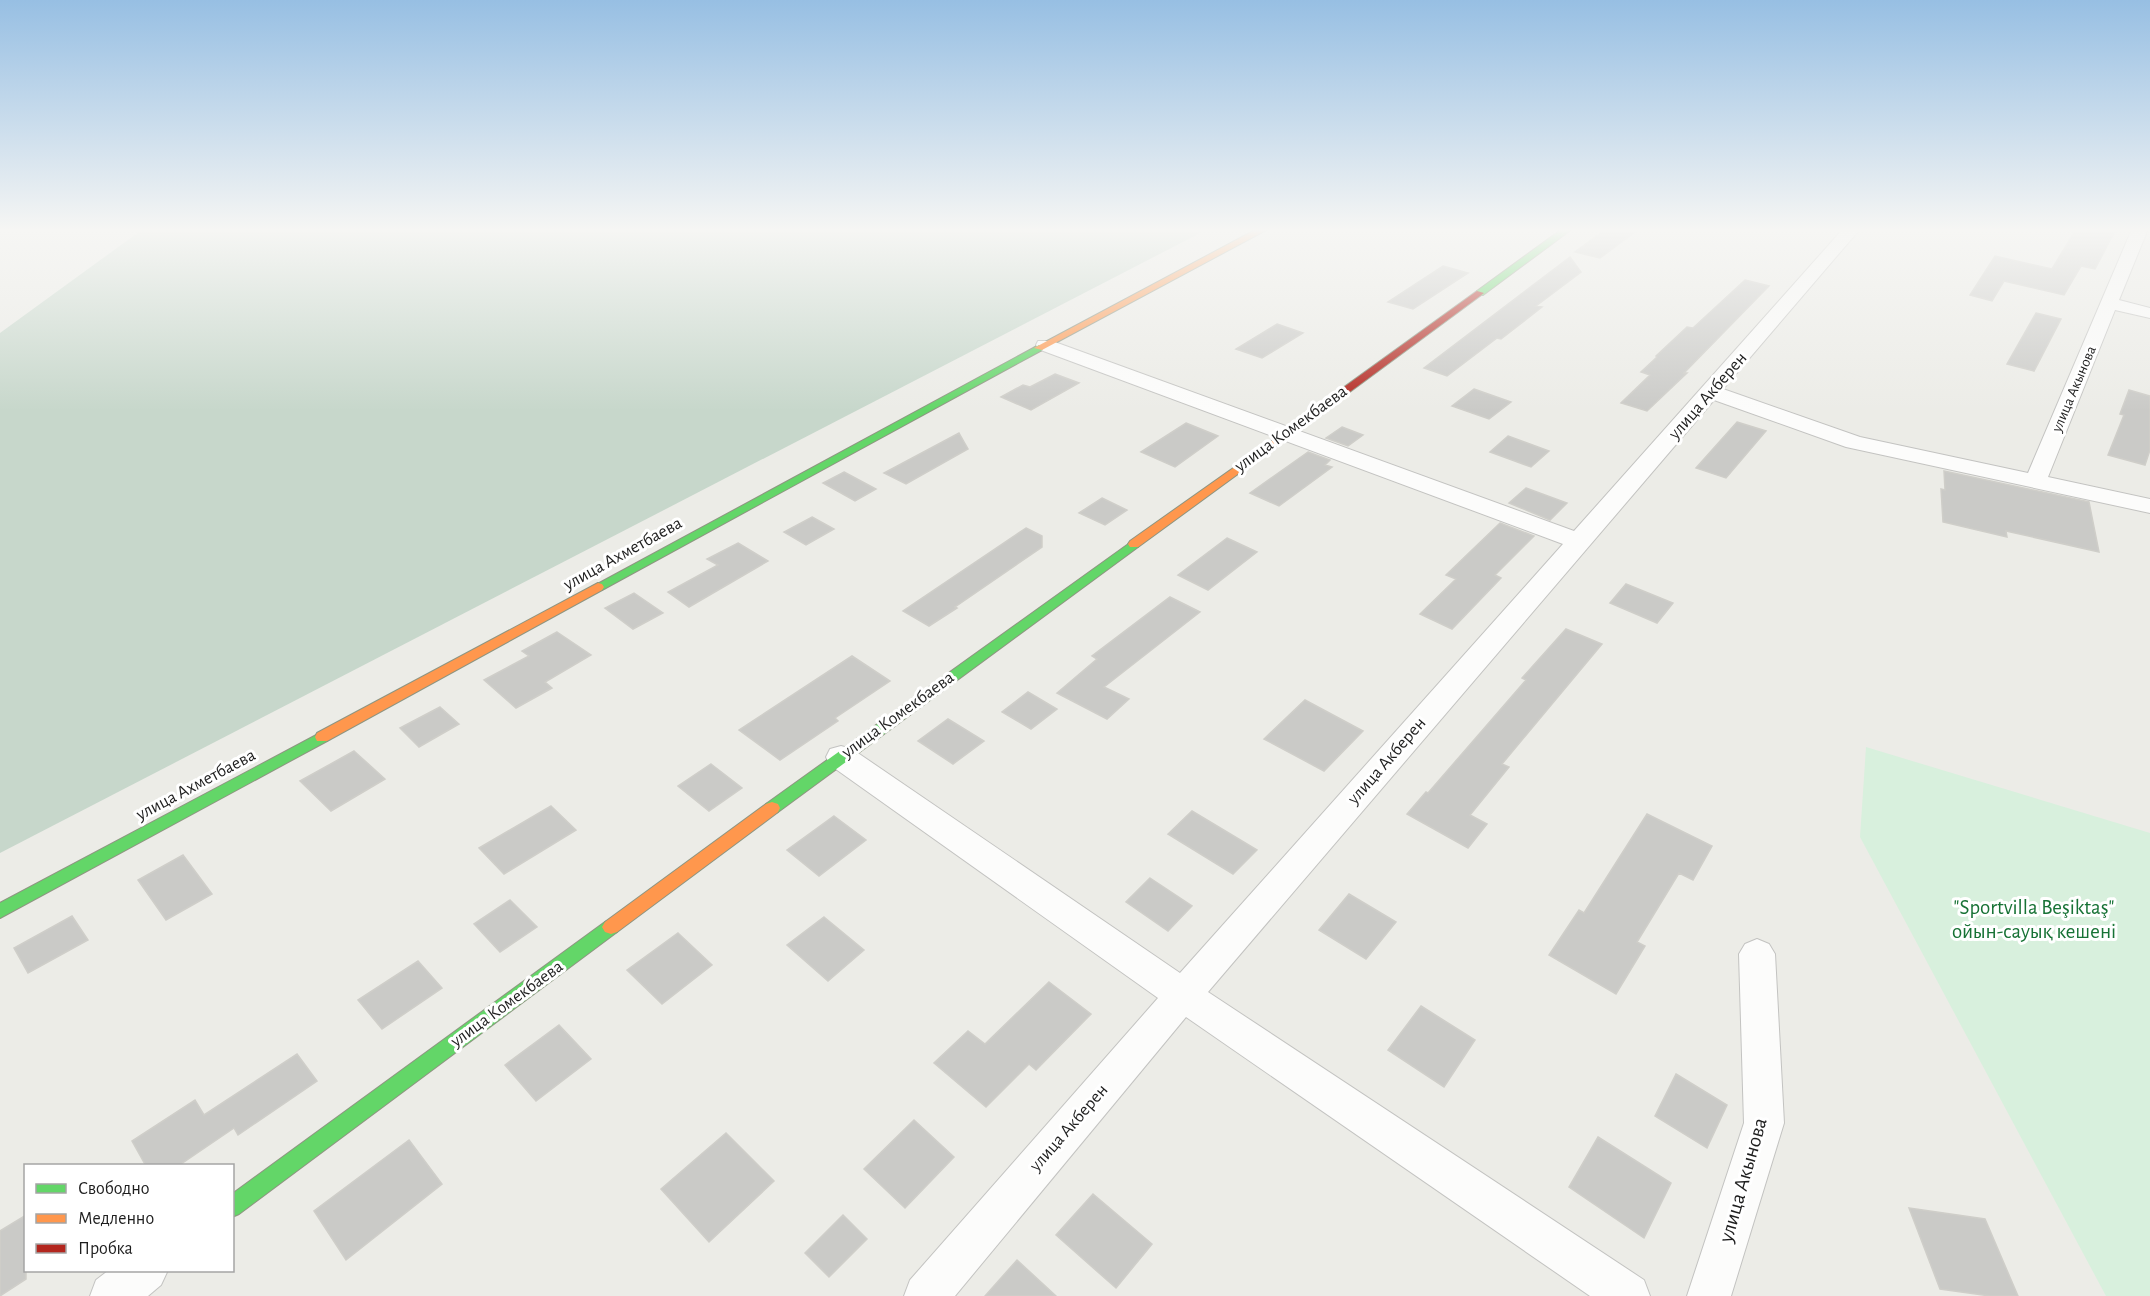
<svg xmlns="http://www.w3.org/2000/svg" width="2150" height="1296" font-family="'Alegreya Sans',sans-serif">
<style>
.cemetery{fill:#c7d7cb}
.park{fill:#d8f0dd}
.building{fill:#cacac7;stroke:#cfcec9;stroke-width:1.5}
.lines{fill:none;stroke-linecap:round;stroke-linejoin:round}
.street-casing{stroke:#c3c3c1;stroke-width:2}
.fast-casing{stroke:#8e9581;stroke-width:2}
.slow-casing{stroke:#8e9581;stroke-width:2}
.jam-casing{stroke:#8e9581;stroke-width:2}
.street{fill:#fcfcfb;fill-rule:evenodd}
.fast{fill:#63d668;fill-rule:evenodd}
.slow{fill:#ff974d;fill-rule:evenodd}
.jam{fill:#b3261e;fill-rule:evenodd}
.labels{text-anchor:middle;dominant-baseline:central;stroke-width:6;stroke-linejoin:round;paint-order:stroke}
.far-street-label{font-size:15px;fill:#1e1e1e;stroke:#fff}
.street-label{font-size:18px;fill:#1e1e1e;stroke:#fff}
.near-park-label{font-size:21px;fill:#177235;stroke:#fff}
.near-street-label{font-size:21px;fill:#1e1e1e;stroke:#fff}
</style>
<rect width="100%" height="100%" fill="#ecece7"/>
<path class="cemetery" d="M 143,229 L 1208,229 L 0,853 L 0,333 Z"/>
<path class="park" d="M 1866,747 L 2150,833 L 2150,1296 L 2106,1296 L 1860,837 Z"/>
<path class="building" d="M 1606,229 L 1639,229 L 1600,258 L 1575,252 Z
M 2076,229 L 2116,229 L 2095,269 L 2081,266 L 2064,295 L 2004,281 L 1992,301 L 1970,295 L 1995,256 L 2052,269 Z
M 1570,257 L 1581,272 L 1536,306 L 1542,307 L 1501,339 L 1497,338 L 1447,376 L 1424,368 Z
M 1443,266 L 1468,273 L 1413,309 L 1388,302 Z
M 1745,280 L 1769,286 L 1684,373 L 1687,373 L 1647,411 L 1621,403 L 1650,375 L 1641,372 L 1657,357 L 1656,356 L 1687,327 L 1693,328 Z
M 2036,313 L 2061,319 L 2034,371 L 2007,364 Z
M 1277,324 L 1303,333 L 1262,358 L 1236,349 Z
M 1055,374 L 1079,383 L 1031,410 L 1001,397 L 1023,385 L 1030,387 Z
M 1474,389 L 1511,402 L 1489,419 L 1452,406 Z
M 2129,390 L 2150,396 L 2150,450 L 2145,465 L 2108,455 L 2124,415 L 2120,414 Z
M 1737,422 L 1766,431 L 1726,478 L 1696,468 Z
M 1186,423 L 1218,436 L 1175,467 L 1141,452 Z
M 1342,427 L 1363,435 L 1348,446 L 1326,438 Z
M 959,433 L 968,449 L 906,484 L 884,473 Z
M 1508,436 L 1549,451 L 1531,467 L 1490,452 Z
M 1308,452 L 1330,460 L 1325,465 L 1332,467 L 1279,506 L 1250,493 Z
M 1944,471 L 2089,502 L 2099,552 L 2006,531 L 2007,537 L 1943,522 L 1941,489 L 1945,490 Z
M 844,472 L 876,489 L 855,501 L 823,483 Z
M 1526,488 L 1567,503 L 1550,520 L 1509,503 Z
M 1102,498 L 1127,510 L 1105,525 L 1079,513 Z
M 812,517 L 834,529 L 806,545 L 784,532 Z
M 1500,523 L 1534,536 L 1495,575 L 1501,578 L 1452,629 L 1420,614 L 1456,579 L 1446,575 Z
M 1026,528 L 1042,536 L 1042,547 L 955,607 L 957,608 L 929,626 L 903,611 Z
M 1227,538 L 1257,552 L 1208,590 L 1178,575 Z
M 738,543 L 768,561 L 689,607 L 668,592 L 718,565 L 707,559 Z
M 1626,584 L 1673,603 L 1657,623 L 1610,603 Z
M 634,593 L 663,613 L 633,629 L 605,608 Z
M 1170,597 L 1200,612 L 1104,687 L 1129,699 L 1107,719 L 1057,693 L 1097,659 L 1092,656 Z
M 1566,629 L 1602,644 L 1502,764 L 1509,767 L 1470,815 L 1487,824 L 1468,848 L 1407,814 L 1426,792 L 1428,793 L 1526,680 L 1522,678 Z
M 557,632 L 591,655 L 545,682 L 552,688 L 516,708 L 484,680 L 529,656 L 522,651 Z
M 852,656 L 890,681 L 835,718 L 838,721 L 780,760 L 739,730 Z
M 1028,692 L 1057,709 L 1031,729 L 1002,712 Z
M 1305,700 L 1363,731 L 1324,771 L 1264,739 Z
M 440,707 L 459,724 L 419,747 L 400,728 Z
M 948,719 L 984,741 L 953,764 L 918,741 Z
M 354,751 L 385,779 L 331,811 L 300,781 Z
M 711,764 L 742,788 L 709,811 L 678,786 Z
M 551,806 L 576,830 L 504,874 L 479,848 Z
M 1192,811 L 1257,850 L 1233,874 L 1168,834 Z
M 1647,814 L 1712,846 L 1693,880 L 1679,873 L 1637,942 L 1645,946 L 1616,994 L 1549,955 L 1579,910 L 1584,913 Z
M 834,816 L 866,840 L 819,876 L 787,850 Z
M 183,855 L 212,894 L 166,920 L 138,880 Z
M 1150,878 L 1192,906 L 1168,931 L 1126,902 Z
M 1349,894 L 1396,922 L 1366,959 L 1319,930 Z
M 510,900 L 537,927 L 500,952 L 474,924 Z
M 72,916 L 88,940 L 28,973 L 14,948 Z
M 824,917 L 864,950 L 828,981 L 787,945 Z
M 678,933 L 712,965 L 662,1004 L 627,970 Z
M 418,961 L 442,988 L 382,1029 L 358,1000 Z
M 1049,982 L 1091,1014 L 1036,1070 L 1029,1064 L 986,1107 L 934,1063 L 968,1031 L 985,1044 Z
M 1421,1006 L 1475,1040 L 1444,1087 L 1388,1050 Z
M 559,1025 L 591,1059 L 536,1101 L 505,1065 Z
M 297,1054 L 317,1081 L 238,1135 L 234,1128 L 178,1166 L 146,1166 L 132,1141 L 195,1100 L 204,1115 Z
M 1676,1074 L 1727,1105 L 1707,1148 L 1655,1116 Z
M 914,1120 L 954,1157 L 905,1208 L 864,1169 Z
M 726,1133 L 774,1181 L 709,1242 L 661,1189 Z
M 1598,1137 L 1671,1183 L 1644,1238 L 1569,1187 Z
M 409,1140 L 442,1184 L 346,1260 L 314,1211 Z
M 1093,1194 L 1152,1244 L 1116,1288 L 1056,1235 Z
M 1909,1208 L 1985,1219 L 2018,1296 L 1990,1296 L 1940,1289 Z
M 26,1215 L 26,1279 L 0,1296 L 0,1231 Z
M 843,1215 L 867,1239 L 829,1277 L 805,1253 Z
M 1017,1260 L 1056,1296 L 985,1296 Z"/>
<g class="lines">
<g class="street-casing">
<path id="street" d="M 1843,229 L 1860,229 L 1723,389 L 1860,437 L 2028,473 L 2132,229 L 2148,229 L 2119,300 L 2150,308 L 2150,318 L 2115,310 L 2048,477 L 2150,499 L 2150,513 L 1846,447 L 1714,400 L 1208,992 L 1644,1280 L 1650,1296 L 1590,1296 L 1186,1017 L 955,1296 L 904,1296 L 910,1280 L 1158,998 L 830,765 L 826,757 L 830,749 L 841,746 L 852,749 L 1180,973 L 1563,544 L 1038,349 L 1036,345 L 1038,341 L 1052,341 L 1574,531 Z
M 1757,939 L 1769,944 L 1775,954 L 1784,1123 L 1731,1296 L 1687,1296 L 1744,1123 L 1739,954 L 1745,944 Z
M 109,1270 L 168,1270 L 161,1285 L 148,1296 L 90,1296 L 96,1280 Z"/>
</g>
<g class="fast-casing">
<path id="fast" d="M 1562,229 L 1572,229 L 1483,295 L 1477,295 L 1477,291 Z
M 1039,345 L 1044,348 L 1042,350 L 602,590 L 594,590 L 592,587 Z
M 1134,540 L 1138,541 L 1140,544 L 1138,547 L 778,812 L 772,814 L 766,812 L 764,808 L 766,804 Z
M 322,732 L 327,733 L 329,737 L 327,741 L 0,918 L 0,903 Z
M 611,920 L 617,922 L 620,927 L 617,932 L 239,1214 L 232,1217 L 232,1194 L 605,922 Z"/>
</g>
<g class="slow-casing">
<path id="slow" d="M 1257,229 L 1268,229 L 1042,350 L 1034,348 Z
M 1290,428 L 1295,431 L 1294,433 L 1138,547 L 1130,547 L 1128,544 L 1130,541 Z
M 598,583 L 602,584 L 604,587 L 602,590 L 327,741 L 317,741 L 315,737 L 317,733 Z
M 772,802 L 778,804 L 780,808 L 778,812 L 617,932 L 611,934 L 605,932 L 602,927 L 605,922 L 766,804 Z"/>
</g>
<g class="jam-casing">
<path id="jam" d="M 1477,291 L 1484,293 L 1294,433 L 1286,433 L 1286,429 Z"/>
</g>
<use href="#street" class="street"/>
<use href="#fast" class="fast"/>
<use href="#slow" class="slow"/>
<use href="#jam" class="jam"/>
</g>
<linearGradient id="sky" x2="0" y2="1"><stop stop-color="#97bfe3"/><stop offset="0.56" stop-color="#f6f6f4"/><stop offset="1" stop-color="#f6f6f4" stop-opacity="0"/></linearGradient>
<rect width="2150" height="411" fill="url(#sky)"/>
<g class="labels">
<g class="far-street-label">
<text transform="translate(2074 389) rotate(-67)">улица Акынова</text>
</g>
<g class="street-label">
<text transform="translate(1708 396) rotate(-49)">улица Акберен</text>
<text transform="translate(1291 429) rotate(-36)">улица Комекбаева</text>
<text transform="translate(623 554) rotate(-29)">улица Ахметбаева</text>
<text transform="translate(898 715) rotate(-36)">улица Комекбаева</text>
<text transform="translate(1387 761) rotate(-49)">улица Акберен</text>
<text transform="translate(196 785) rotate(-28)">улица Ахметбаева</text>
<text transform="translate(507 1004) rotate(-36)">улица Комекбаева</text>
<text transform="translate(1069 1128) rotate(-49)">улица Акберен</text>
</g>
<g class="near-park-label">
<text x="2034" y="907">"Sportvilla Beşiktaş"<tspan x="2034" dy="24">ойын-сауық кешені</tspan></text>
</g>
<g class="near-street-label">
<text transform="translate(1743 1180) rotate(-74)">улица Акынова</text>
</g>
</g>
<rect x="24" y="1164" width="210" height="108" fill="#ffffff" stroke="#a5a5a5" stroke-width="1.5"/>
<rect x="36" y="1184" width="30" height="9" fill="#63d668" stroke="#a5a5a5" stroke-width="1.5"/>
<text x="78" y="1194" font-size="18" fill="#1e1e1e">Свободно</text>
<rect x="36" y="1214" width="30" height="9" fill="#ff974d" stroke="#a5a5a5" stroke-width="1.5"/>
<text x="78" y="1224" font-size="18" fill="#1e1e1e">Медленно</text>
<rect x="36" y="1244" width="30" height="9" fill="#b3261e" stroke="#a5a5a5" stroke-width="1.5"/>
<text x="78" y="1254" font-size="18" fill="#1e1e1e">Пробка</text>
</svg>
